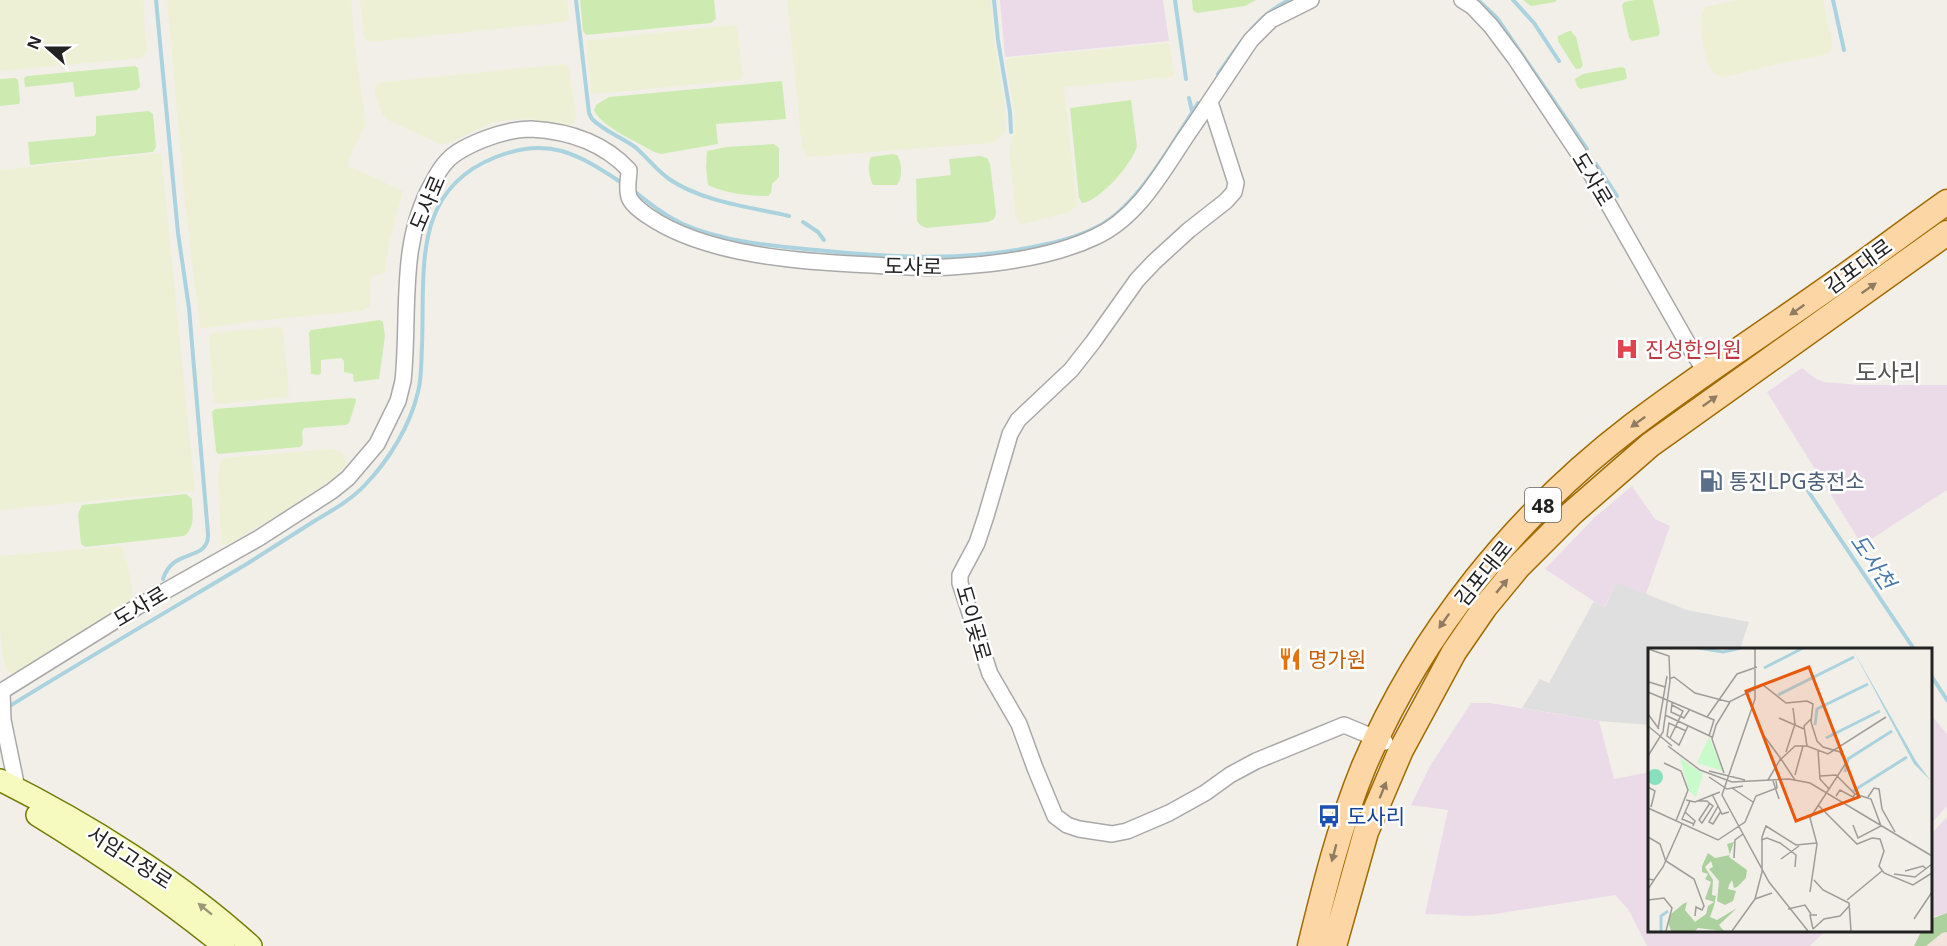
<svg xmlns="http://www.w3.org/2000/svg" width="1947" height="946" font-family="'Noto Sans','Noto Sans KR',sans-serif">
<style>
.residential{fill:#e0dfdf}
.industrial{fill:#ebdbe8}
.military{fill:#f3e3dd}
.farmland{fill:#eef0d5}
.grass{fill:#cdebb0}
.forest{fill:#add19e}
.lines{fill:none;stroke-linecap:round;stroke-linejoin:round}
.stream{stroke:#aad3df;stroke-width:4}
.street-casing{stroke:#a9a9a9;stroke-width:18}
.secondary-casing{stroke:#707d05;stroke-width:24}
.primary-casing{stroke:#a06b00;stroke-width:27}
.street{stroke:#fff;stroke-width:15}
.secondary{stroke:#f7fabf;stroke-width:21}
.primary{stroke:#fcd6a4;stroke-width:24}
.oneway{fill:#8f7c63}
.oneway2{fill:#979978}
.labels{text-anchor:middle;dominant-baseline:central;stroke-width:5;stroke-linejoin:round;paint-order:stroke}
.shield{fill:#fff;stroke:#646464;stroke-width:1.5}
.shield-label{font-size:20px;font-weight:bold;fill:#222}
.street-label{font-size:21px;fill:#222;stroke:#fff}
.health-label{font-size:21px;fill:#be3a42;stroke:#fff;text-anchor:start}
.service-label{font-size:21px;fill:#4e5e75;stroke:#fff;text-anchor:start}
.food-label{font-size:21px;fill:#c56008;stroke:#fff;text-anchor:start}
.transit-label{font-size:21px;fill:#164399;stroke:#fff;text-anchor:start}
.water-label{font-size:22px;font-style:italic;fill:#4a7aab;stroke:#fff}
.quarter-label{font-size:24px;fill:#555;stroke:#fff}
.inset-river{fill:none;stroke:#aad3df;stroke-width:3}
.inset-road{fill:none;stroke:#9f9d99;stroke-width:1.5}
.view{fill:#e8590c;fill-opacity:0.15;stroke:#e8590c;stroke-width:3}
.inset-edge{fill:none;stroke:#222;stroke-width:3}
</style>
<rect width="100%" height="100%" fill="#f2efe9"/>
<path class="residential" d="M 1616,582 L 1687,610 L 1749,622 L 1740,649 L 1650,649 L 1650,725 L 1599,721 L 1522,708 L 1540,679 L 1549,683 L 1594,601 L 1605,607 Z"/>
<path class="industrial" d="M 1000,0 L 1163,0 L 1169,41 L 1005,57 Z
M 1802,368 L 1816,379 L 1824,382 L 1858,385 L 1947,385 L 1947,490 L 1862,545 L 1767,392 Z
M 1632,486 L 1655,519 L 1670,526 L 1646,594 L 1616,583 L 1604,608 L 1545,569 L 1594,518 Z
M 1471,703 L 1490,703 L 1599,721 L 1614,779 L 1650,772 L 1650,930 L 1826,930 L 1810,946 L 1647,946 L 1628,909 L 1615,895 L 1495,914 L 1470,916 L 1425,914 L 1448,810 L 1411,805 L 1430,766 Z
M 1931,715 L 1947,734 L 1947,806 L 1931,824 Z
M 1947,817 L 1947,913 L 1933,917 L 1930,915 L 1930,835 Z"/>
<path class="military" d="M 1942,932 L 1947,932 L 1947,946 L 1926,946 Z"/>
<path class="farmland" d="M 0,0 L 143,0 L 147,52 L 141,58 L 0,71 Z
M 167,0 L 351,0 L 356,55 L 366,123 L 349,159 L 349,166 L 403,191 L 390,239 L 385,272 L 371,277 L 370,306 L 361,311 L 255,321 L 200,329 L 185,204 Z
M 360,0 L 567,0 L 569,18 L 565,22 L 370,42 L 364,38 Z
M 787,0 L 991,0 L 994,41 L 1004,98 L 1006,131 L 999,139 L 992,143 L 807,157 L 802,147 Z
M 1736,0 L 1823,0 L 1832,40 L 1832,49 L 1828,54 L 1773,65 L 1726,77 L 1718,76 L 1712,71 L 1707,62 L 1703,45 L 1700,19 L 1705,7 Z
M 734,25 L 737,27 L 743,76 L 739,80 L 595,94 L 591,92 L 586,43 L 589,40 Z
M 1169,43 L 1174,74 L 1172,77 L 1064,87 L 1077,206 L 1069,212 L 1020,225 L 1015,213 L 1009,148 L 1016,122 L 1006,63 L 1009,58 Z
M 565,64 L 569,68 L 576,117 L 573,123 L 567,126 L 531,119 L 506,120 L 491,123 L 449,143 L 440,144 L 433,141 L 388,120 L 382,114 L 374,90 L 377,84 L 382,82 Z
M 161,153 L 195,491 L 0,510 L 0,170 Z
M 279,327 L 283,330 L 289,393 L 288,397 L 220,404 L 216,403 L 213,400 L 209,336 L 212,333 Z
M 332,449 L 342,452 L 347,461 L 346,466 L 332,479 L 291,507 L 234,541 L 224,545 L 221,543 L 218,475 L 221,460 L 224,458 Z
M 119,546 L 123,548 L 130,576 L 132,590 L 132,596 L 129,601 L 18,674 L 10,673 L 6,669 L 3,657 L 0,628 L 0,556 Z"/>
<path class="grass" d="M 580,0 L 714,0 L 716,19 L 711,23 L 586,35 L 583,31 Z
M 1192,0 L 1256,0 L 1245,6 L 1197,13 L 1193,10 Z
M 1523,0 L 1557,0 L 1555,2 L 1531,6 Z
M 1635,0 L 1653,0 L 1660,32 L 1658,36 L 1632,41 L 1629,38 L 1622,6 L 1624,2 Z
M 1569,31 L 1571,31 L 1576,37 L 1583,65 L 1581,68 L 1576,69 L 1573,65 L 1558,41 L 1558,36 Z
M 135,66 L 138,68 L 140,87 L 137,90 L 75,97 L 73,82 L 25,87 L 24,78 L 27,76 Z
M 1621,67 L 1625,68 L 1627,78 L 1624,80 L 1580,89 L 1577,86 L 1575,79 L 1583,74 Z
M 15,78 L 18,80 L 20,101 L 19,104 L 0,106 L 0,79 Z
M 782,81 L 786,119 L 716,124 L 718,144 L 661,154 L 654,152 C 638,142 601,127 594,110 L 596,105 L 609,97 Z
M 1131,100 L 1137,146 C 1133,163 1100,201 1082,203 L 1079,198 L 1070,108 Z
M 149,111 L 153,114 L 156,147 L 153,152 L 30,165 L 28,142 L 94,136 L 96,133 L 96,116 Z
M 774,144 L 779,148 L 779,177 L 772,184 L 771,193 L 768,196 C 747,196 728,194 708,185 L 706,167 L 707,151 L 726,147 Z
M 892,154 L 897,155 C 902,162 903,178 897,185 L 873,185 C 869,178 867,164 871,157 Z
M 980,156 L 987,158 L 990,164 L 996,213 L 994,219 L 988,222 L 926,228 L 920,225 L 917,221 L 916,179 L 951,175 L 949,159 Z
M 380,320 L 383,322 L 385,336 L 379,379 L 354,382 L 353,374 L 344,372 L 344,361 L 341,358 L 321,360 L 321,373 L 319,375 L 311,374 L 309,333 L 311,330 Z
M 352,398 L 356,399 L 356,402 L 349,423 L 346,425 L 304,428 L 302,432 L 303,444 L 300,447 L 218,454 L 216,451 L 212,412 L 215,409 Z
M 186,494 L 192,499 C 192,512 196,528 184,536 L 85,547 L 81,544 L 78,514 L 82,505 Z"/>
<path class="forest" d="M 1947,913 L 1947,932 L 1942,933 L 1926,946 L 1914,946 L 1922,930 L 1930,930 L 1931,919 Z"/>
<g class="lines">
<path class="stream" d="M 156,0 L 178,233 L 189,308 L 208,534 C 208,537 208,541 206,544 C 199,559 172,551 163,579
M 576,0 L 589,113 L 592,119 C 604,131 621,137 635,147 C 647,157 656,170 669,179 C 703,202 750,207 789,216
M 994,0 L 998,40 L 1010,112 L 1011,132
M 1175,0 L 1186,79
M 1478,0 L 1497,18 L 1587,149
M 1513,0 L 1534,23 L 1559,61
M 1833,0 L 1844,50
M 1218,74 C 1239,45 1256,16 1289,0
M 1189,98 L 1192,111
M 1596,164 L 1617,196
M 634,191 C 649,203 665,216 683,224 C 724,242 772,246 816,250 C 894,258 971,262 1047,244 C 1069,239 1092,232 1110,219 C 1144,194 1175,139 1198,103
M 803,222 L 818,232 L 824,240
M 1808,491 L 1914,649
M 1930,674 L 1947,700
M 8,707 C 86,659 166,612 245,565 C 269,550 292,535 316,520 C 333,510 352,499 365,485 C 389,460 410,426 418,392 C 422,377 421,361 422,346 C 425,270 411,190 496,157 C 549,136 578,154 622,183"/>
<g class="street-casing">
<path id="street" d="M 1462,0 L 1473,7 L 1491,26 L 1515,58 L 1585,163 L 1692,351 L 1706,372
M 1210,102 L 1236,183 L 1234,192 L 1226,201 L 1189,230 L 1154,262 L 1137,280 L 1093,342 L 1071,370 L 1018,420 L 1010,434 L 986,516 L 977,543 L 960,575 L 960,583 L 990,674 L 1019,724 L 1035,768 L 1055,816 L 1067,825 L 1079,829 L 1112,834 L 1127,831 L 1169,813 L 1205,793 L 1230,775 L 1256,761 L 1344,725 L 1385,742
M 17,788 L 3,720 L 2,691 L 137,607 L 259,538 L 332,491 L 348,478 L 377,444 L 398,401 L 403,381 C 410,315 398,244 432,184 C 436,176 441,167 447,161 C 456,151 470,145 482,140 C 497,134 514,129 531,129 C 568,131 603,142 629,170 C 629,178 626,188 629,197 C 632,205 641,211 648,216 C 706,256 803,262 872,265 C 902,267 932,269 963,266 C 1006,263 1055,256 1095,237 C 1137,218 1161,174 1185,138 C 1208,105 1229,72 1251,40 L 1271,20 L 1311,0"/>
</g>
<g class="secondary-casing">
<path id="secondary" d="M 0,780 C 86,823 180,881 251,946
M 37,815 C 102,855 165,898 224,946"/>
</g>
<g class="primary-casing">
<path id="primary" d="M 1310,946 C 1325,885 1340,824 1364,766 C 1421,632 1517,514 1632,426 C 1691,381 1754,340 1815,297 C 1860,266 1903,233 1947,202
M 1334,946 L 1366,832 L 1401,750 L 1454,652 L 1485,607 L 1518,567 L 1572,513 L 1650,445 L 1947,233"/>
</g>
<use href="#street" class="street"/>
<use href="#secondary" class="secondary"/>
<use href="#primary" class="primary"/>
</g>
<defs><path id="oneway-solid" d="M-6-.8H1V-3.2L6.5 0L1 3.2V.8H-6Z" transform="scale(1.5)"/></defs>
<g class="oneway">
<use href="#oneway-solid" transform="translate(1869 288) rotate(-35)"/>
<use href="#oneway-solid" transform="translate(1797 310) rotate(145)"/>
<use href="#oneway-solid" transform="translate(1710 401) rotate(-36)"/>
<use href="#oneway-solid" transform="translate(1638 422) rotate(144)"/>
<use href="#oneway-solid" transform="translate(1502 586) rotate(-50)"/>
<use href="#oneway-solid" transform="translate(1444 621) rotate(125)"/>
<use href="#oneway-solid" transform="translate(1383 790) rotate(-68)"/>
<use href="#oneway-solid" transform="translate(1334 853) rotate(105)"/>
</g>
<use class="oneway2" href="#oneway-solid" transform="translate(205 909) rotate(-141)"/>
<defs>
<g id="hospital-bare" transform="scale(1.8)"><path d="M-5-5h3v3.5h4V-5h3V5h-3V1.5h-4V5h-3Z" fill="#e0444e" stroke="#fff" stroke-width="2.5" paint-order="stroke"/></g>
<g id="fuel-bare" transform="scale(1.8)"><path d="M-5.5-6h7V0h2V4h1.3V-2.5L3-4.5l.8-.8L6-3V5H2.5V1h-1V6h-7ZM-4.2-4.7v3.2H.2V-4.7Z" fill="#5c6f8a" stroke="#fff" stroke-width="2.5" paint-order="stroke"/></g>
<g id="restaurant-bare" transform="scale(1.8)"><path d="M-5-6h1v4h1v-4h1v4h1v-4h1v5L-1.5 .5V6h-2V.5L-5-1ZM5-6V6H3V1.5H1.5Q1.5-4 5-6Z" fill="#e8710a" stroke="#fff" stroke-width="2.5" paint-order="stroke"/></g>
<g id="bus-bare" transform="scale(1.8)"><path d="M-5-6H5V4H4V6H2V4H-2V6H-4V4H-5ZM-3.5-4V0h7V-4ZM-3.5 1.2v1.5H-2V1.2ZM2 1.2v1.5H3.5V1.2Z" fill="#1a4fb4" stroke="#fff" stroke-width="2.5" paint-order="stroke"/></g>
</defs>
<g fill-rule="evenodd">
<use href="#hospital-bare" x="1627" y="349"/>
<use href="#fuel-bare" x="1711" y="481"/>
<use href="#restaurant-bare" x="1290" y="659"/>
<use href="#bus-bare" x="1329" y="816"/>
</g>
<g class="labels">
<rect class="shield" x="1525" y="488" width="36" height="34" rx="4.5"/>
<g class="shield-label">
<text x="1543" y="505">48</text>
</g>
<g class="street-label">
<text transform="translate(1593 179) rotate(59)">도사로</text>
<text transform="translate(427 203) rotate(-67)">도사로</text>
<text transform="translate(913 266) rotate(1)">도사로</text>
<text transform="translate(1858 266) rotate(-36)">김포대로</text>
<text transform="translate(1483 573) rotate(-51)">김포대로</text>
<text transform="translate(140 606) rotate(-31)">도사로</text>
<text transform="translate(974 623) rotate(74)">도이곶로</text>
<text transform="translate(130 857) rotate(33)">서암고정로</text>
</g>
<g class="health-label">
<text x="1645" y="349">진성한의원</text>
</g>
<g class="service-label">
<text x="1729" y="481">통진LPG충전소</text>
</g>
<g class="food-label">
<text x="1308" y="659">명가원</text>
</g>
<g class="transit-label">
<text x="1347" y="816">도사리</text>
</g>
<g class="water-label">
<text transform="translate(1874 561) rotate(56)">도사천</text>
</g>
<g class="quarter-label">
<text x="1888" y="371">도사리</text>
</g>
</g>
<g transform="translate(1648 648)">
<rect width="284" height="284" fill="#f2efe9"/>
<path d="M 86,194 L 81,209 L 99,222 L 98,230 L 89,239 L 86,240 L 84,232 L 81,237 L 80,241 L 88,243 L 85,253 L 77,257 L 69,253 L 71,233 L 61,221 L 65,219 L 63,213 L 57,219 L 65,232 L 64,247 L 68,248 L 66,258 L 62,269 L 69,272 L 89,260 L 71,277 L 76,283 L 50,280 L 47,283 L 23,283 L 20,274 L 23,266 L 35,256 L 39,254 L 37,262 L 47,274 L 58,266 L 60,258 L 66,254 L 57,251 L 63,234 L 57,231 L 60,226 L 54,224 L 54,218 L 60,205 L 67,210 L 82,207 L 79,196 Z" fill="#add19e"/>
<path d="M 61,89 L 75,123 L 49,115 ZM 32,110 L 55,126 L 48,149 L 41,143 Z" fill="#c8facc"/>
<path d="M-1 129a8 8 0 1 1 16 0a8 8 0 1 1-16 0Z" fill="#88e0be"/>
<path d="M 204,0 L 268,113 L 283,133 L 266,116 Z" fill="#aad3df"/>
<path class="inset-river" d="M 50,0 L 75,4 L 93,0M 116,20 L 155,0M 130,47 L 206,9M 167,77 L 169,61 L 220,36M 178,90 L 232,63M 197,124 L 200,111 L 244,83M 205,143 L 259,109M 13,283 L 13,268 L 20,263"/>
<path class="inset-road" d="M 107,0 L 107,51 L 74,147 L 121,234 L 160,283M 0,1 L 21,8 L 22,33 L 15,84 L 0,108M 21,31 L 26,29 L 47,45 L 81,54 L 115,37 L 138,55 L 159,53 L 165,56 L 163,74 L 169,93 L 175,99 L 192,104 L 198,115 L 162,170 L 169,196 L 162,244M 0,37 L 1,34 L 17,39M 0,44 L 66,72 L 61,88M 24,55 L 23,64 L 36,70 L 42,61M 0,66 L 11,81M 17,67 L 64,89M 59,69 L 89,26 L 109,19M 131,70 L 156,81M 0,78 L 24,98M 10,81 L 19,28M 38,83 L 21,75 L 19,88 L 31,97 L 40,78M 114,85 L 133,111M 22,90 L 35,63 L 24,57M 20,98 L 52,122 L 84,134 L 141,131 L 162,135 L 284,208M 159,98 L 156,78 L 163,71M 170,102 L 172,131 L 181,141M 138,104 L 147,76 L 145,60M 16,115 L 33,123 L 40,142 L 28,173M 61,123 L 97,132M 76,125 L 64,91 L 68,77 L 82,54M 147,127 L 155,98M 172,128 L 188,127 L 207,146 L 223,151 L 233,178 L 210,190 L 205,177M 61,129 L 79,141 L 95,138M 120,132 L 133,110M 147,132 L 133,111 L 147,98 L 159,98 L 180,106 L 238,69M 125,133 L 131,151M 0,139 L 7,143 L 3,159M 84,140 L 105,154M 64,146 L 74,166 L 81,164M 188,148 L 192,142 L 205,149 L 207,146M 220,149 L 226,140 L 231,141 L 234,161 L 247,184M 38,152 L 47,154 L 72,144M 42,153 L 34,171 L 46,176M 50,153 L 59,153 L 60,154 L 65,158 L 54,175 L 51,172 L 62,155M 170,157 L 209,196 L 224,190 L 232,191 L 236,203 L 231,218 L 236,225 L 265,237 L 284,225M 70,158 L 61,174 L 65,176 L 73,163M 0,160 L 70,192 L 97,174 L 108,148 L 129,140 L 128,133M 37,164 L 47,173 L 45,178M 0,189 L 12,196 L 18,214M 113,192 L 119,190 L 132,195 L 148,207 L 147,219M 86,210 L 87,192 L 95,186M 133,211 L 151,198M 18,213 L 46,231 L 56,258 L 54,262 L 48,259 L 47,268M 257,223 L 275,218 L 278,221M 246,226 L 267,229 L 284,216M 0,231 L 6,232 L 15,219 L 34,176M 166,232 L 175,242 L 201,255 L 203,283M 107,251 L 114,224 L 114,189 L 118,178 L 148,197 L 169,195M 0,252 L 16,250 L 24,260 L 18,283M 0,252 L 0,241 L 6,232M 199,252 L 234,223M 140,261 L 157,257 L 163,266M 266,271 L 284,244M 165,281 L 176,271 L 192,268 L 202,257M 165,281 L 162,267 L 169,267M 84,283 L 107,251 L 124,245"/>
<path class="view" d="M 161,19 L 211,149 L 148,173 L 98,43 Z"/>
<rect width="284" height="284" class="inset-edge"/>
</g>
<g transform="translate(48 48) rotate(291)" stroke="#ffffff" stroke-width="4.5" paint-order="stroke">
<path d="M0-4.5L10 22L0 15L-10 22Z" fill="#222222"/>
<text y="-9" font-size="16" font-weight="bold" text-anchor="middle" fill="#222222">N</text>
</g>
</svg>
